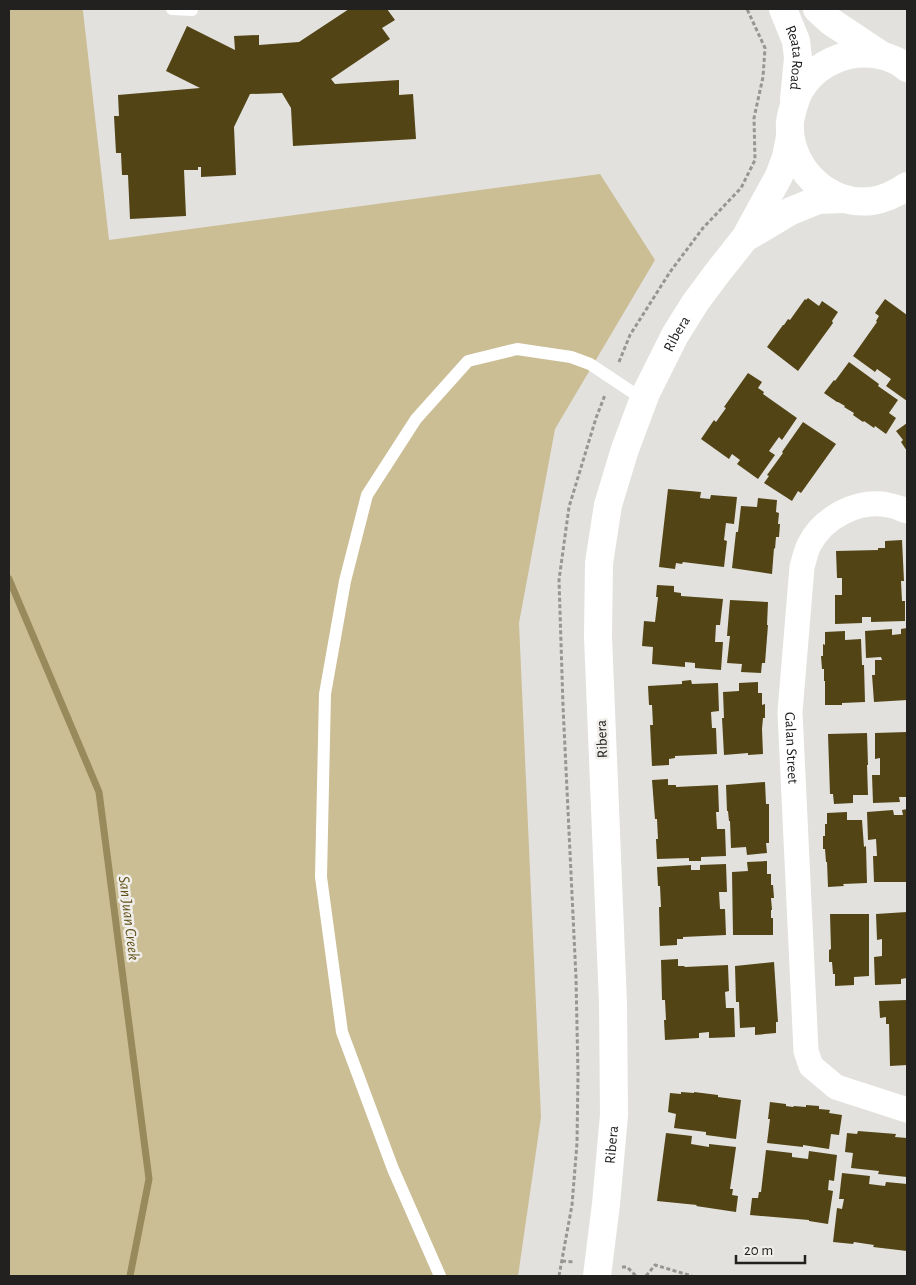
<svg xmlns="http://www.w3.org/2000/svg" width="916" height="1285" font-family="'Alegreya Sans',sans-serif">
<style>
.green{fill:#cbbe95}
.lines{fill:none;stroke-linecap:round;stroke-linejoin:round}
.stream{stroke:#998a5c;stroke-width:7}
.building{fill:#524415}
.path{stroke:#979693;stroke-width:3;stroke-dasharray:4 2.5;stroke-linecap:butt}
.service{stroke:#fff;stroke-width:12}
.minor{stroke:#fff;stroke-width:25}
.tertiary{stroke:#fff;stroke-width:28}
.labels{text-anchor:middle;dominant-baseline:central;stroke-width:5;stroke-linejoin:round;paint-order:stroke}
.street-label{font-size:15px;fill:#222120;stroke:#f0eeea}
.water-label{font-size:16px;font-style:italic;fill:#604f16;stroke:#f0eeea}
</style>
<rect width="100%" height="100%" fill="#e2e1dd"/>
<path class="green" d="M 9,9 L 82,9 L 83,11 L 109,240 L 600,174 L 655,260 L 555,429 L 519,623 L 541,1117 L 518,1276 L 9,1276 Z"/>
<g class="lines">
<path class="stream" d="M 9,579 L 99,792 L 149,1179 L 130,1276"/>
</g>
<path class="building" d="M 349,9 L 387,9 L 395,20 L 382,28 L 390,39 L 331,79 L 335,84 L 399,80 L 399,95 L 413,94 L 416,139 L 293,146 L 291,108 L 282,93 L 250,94 L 234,127 L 236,175 L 201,177 L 201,167 L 198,167 L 198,170 L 184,170 L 186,216 L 130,219 L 128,175 L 122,175 L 121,153 L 116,153 L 114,116 L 119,116 L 118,95 L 200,88 L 166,71 L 187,26 L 235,50 L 234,36 L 259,35 L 259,45 L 299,42 Z
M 808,298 L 819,306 L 822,301 L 838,312 L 832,321 L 833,323 L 798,371 L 767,347 L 783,325 L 784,325 L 788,319 L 790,320 L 805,299 L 806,300 Z
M 885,299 L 907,315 L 907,401 L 886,386 L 891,379 L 877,369 L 875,372 L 853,356 L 877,322 L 876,321 L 879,316 L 875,313 Z
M 849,362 L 879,384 L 878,386 L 898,400 L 889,413 L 896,418 L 886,434 L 875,426 L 874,428 L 864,421 L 863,422 L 853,415 L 854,413 L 844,407 L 845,406 L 838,402 L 837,402 L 824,393 L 834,380 L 835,381 Z
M 748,373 L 762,382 L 758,388 L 764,392 L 763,394 L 797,418 L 782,440 L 779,437 L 769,451 L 775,455 L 758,479 L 737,464 L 740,460 L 732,454 L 729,459 L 701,439 L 714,420 L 716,422 L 726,408 L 724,407 Z
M 803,422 L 836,444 L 801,493 L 798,491 L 792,501 L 764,483 L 769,476 L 767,475 L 783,453 L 782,452 Z
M 907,423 L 907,451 L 901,442 L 903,440 L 896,431 Z
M 668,489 L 701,492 L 700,498 L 710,499 L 711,495 L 737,497 L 734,524 L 726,523 L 724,540 L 727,541 L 724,567 L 683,562 L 682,564 L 676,563 L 675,569 L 659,567 Z
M 758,498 L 777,500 L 776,512 L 779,513 L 778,524 L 780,524 L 779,537 L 776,537 L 775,549 L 774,548 L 772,574 L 732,568 L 736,532 L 738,532 L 741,506 L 757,507 Z
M 902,540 L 904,581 L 901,581 L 902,601 L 905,601 L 905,621 L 871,622 L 871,617 L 862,617 L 862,623 L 835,624 L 835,595 L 842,595 L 842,578 L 837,578 L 836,551 L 878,550 L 878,548 L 885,548 L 885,541 Z
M 657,585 L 674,586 L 674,592 L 681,593 L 681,596 L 723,599 L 720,625 L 716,625 L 715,642 L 723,642 L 721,670 L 695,668 L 695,663 L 685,662 L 685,667 L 652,664 L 653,647 L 642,646 L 644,621 L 655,622 L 658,597 L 656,597 Z
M 730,600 L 768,602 L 767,625 L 768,625 L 765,663 L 762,663 L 761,673 L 741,672 L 742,664 L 727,663 L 730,636 L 727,636 Z
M 907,628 L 907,700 L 874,702 L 872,675 L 875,675 L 875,660 L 882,660 L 881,657 L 866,658 L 865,631 L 892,629 L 892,635 L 901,634 L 901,629 Z
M 845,631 L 845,640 L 861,639 L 862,665 L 864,665 L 865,702 L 842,703 L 842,705 L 825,705 L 825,681 L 824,681 L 824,669 L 822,669 L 821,656 L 823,656 L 823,644 L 825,645 L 825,632 Z
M 691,680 L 692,684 L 718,683 L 719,711 L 711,712 L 712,728 L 716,728 L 717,754 L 675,756 L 675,758 L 669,759 L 669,765 L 652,766 L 650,725 L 653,725 L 652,705 L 649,705 L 648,686 L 682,684 L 682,681 Z
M 758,682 L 758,693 L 762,693 L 762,705 L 765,704 L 765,718 L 763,718 L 762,729 L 763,754 L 748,755 L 748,753 L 724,755 L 722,718 L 724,718 L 723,692 L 739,691 L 739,683 Z
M 907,732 L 907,797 L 899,797 L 900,802 L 873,803 L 872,775 L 880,775 L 880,758 L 875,759 L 875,733 Z
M 867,733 L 868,765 L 867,765 L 868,795 L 853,795 L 853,803 L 834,804 L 833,794 L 830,794 L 828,734 Z
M 668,779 L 668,785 L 676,785 L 676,787 L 718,785 L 719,812 L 716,812 L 717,829 L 725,829 L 726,856 L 701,857 L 701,861 L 689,861 L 689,858 L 657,859 L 656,839 L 658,839 L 657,819 L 655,819 L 652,780 Z
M 765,782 L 766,804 L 769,804 L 769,843 L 766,843 L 767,853 L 747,855 L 746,847 L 731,848 L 730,821 L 729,821 L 728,811 L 727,811 L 726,785 Z
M 907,809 L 907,882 L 874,882 L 873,856 L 877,856 L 876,839 L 868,840 L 867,812 L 893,810 L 894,815 L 903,815 L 902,810 Z
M 847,812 L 847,820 L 862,820 L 864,847 L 866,846 L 867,883 L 843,884 L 844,886 L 828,887 L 827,862 L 826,862 L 825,849 L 823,849 L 823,836 L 825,836 L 825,824 L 827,824 L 827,813 Z
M 767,861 L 767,874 L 771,874 L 771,885 L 773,885 L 774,898 L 771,898 L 772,910 L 771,910 L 771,918 L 773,918 L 773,935 L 733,935 L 732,872 L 748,871 L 747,862 Z
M 726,864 L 727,892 L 719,892 L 720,909 L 725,909 L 726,935 L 683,937 L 683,939 L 677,939 L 677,945 L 660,946 L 659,907 L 661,907 L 660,886 L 658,886 L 657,867 L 691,865 L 691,870 L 700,870 L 700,865 Z
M 907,912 L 907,978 L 901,979 L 901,984 L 875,985 L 874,957 L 882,956 L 882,939 L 877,940 L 876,914 Z
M 830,914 L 869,914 L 869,976 L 854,977 L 854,985 L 835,986 L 835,974 L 833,974 L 832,962 L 829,962 L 829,950 L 831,949 Z
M 678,959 L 678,966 L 684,966 L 685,967 L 728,965 L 729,991 L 725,992 L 726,1008 L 734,1008 L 735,1037 L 709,1038 L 709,1032 L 699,1033 L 699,1038 L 665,1040 L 664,1020 L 666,1020 L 665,1000 L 662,1000 L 661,960 Z
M 774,962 L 778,1022 L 776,1022 L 776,1033 L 755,1035 L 755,1027 L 740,1028 L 739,1002 L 736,1002 L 735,966 Z
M 907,1000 L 907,1065 L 890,1066 L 889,1024 L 886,1024 L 886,1017 L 880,1018 L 879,1001 Z
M 681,1092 L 694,1093 L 694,1092 L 718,1095 L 718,1097 L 741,1100 L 736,1139 L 706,1135 L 706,1132 L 674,1128 L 676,1114 L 668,1112 L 670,1093 L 681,1094 Z
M 770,1102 L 786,1104 L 786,1106 L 793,1107 L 794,1106 L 806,1107 L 806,1105 L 819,1106 L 819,1109 L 830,1110 L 829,1113 L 842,1115 L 839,1135 L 831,1134 L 829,1149 L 803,1145 L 803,1147 L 767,1143 L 770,1119 L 768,1119 Z
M 858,1131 L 896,1134 L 895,1137 L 907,1138 L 907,1177 L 878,1174 L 879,1171 L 851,1168 L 853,1153 L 845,1152 L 847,1133 L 857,1134 Z
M 666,1133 L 692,1136 L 691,1144 L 709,1147 L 709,1144 L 736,1147 L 730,1189 L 733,1189 L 732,1195 L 738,1196 L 736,1212 L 696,1206 L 697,1205 L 657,1201 Z
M 766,1150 L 792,1153 L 792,1157 L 808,1159 L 809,1151 L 837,1155 L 834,1181 L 829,1180 L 828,1190 L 833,1191 L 828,1224 L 809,1221 L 809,1220 L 750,1215 L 752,1198 L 758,1198 L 759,1192 L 761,1192 Z
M 842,1173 L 870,1176 L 869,1184 L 885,1186 L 886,1182 L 907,1184 L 907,1251 L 873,1247 L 874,1245 L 854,1242 L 853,1244 L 833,1242 L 837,1208 L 842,1209 L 844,1199 L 839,1199 Z"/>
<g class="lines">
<path class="path" d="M 619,362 L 630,335 L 670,272 L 703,228 L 741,188 L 755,160 L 754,118 L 763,77 L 765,48 L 747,9
M 562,1261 L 574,1262
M 622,1267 L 627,1267 L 636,1276
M 559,1276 L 572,1205 L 577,1143 L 578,1074 L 576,978 L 563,706 L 559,580 L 569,507 L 596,418 L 605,395
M 646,1276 L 655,1265 L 692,1276"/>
<path class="service" d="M 172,9 L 192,10
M 440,1276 L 393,1169 L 342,1032 L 321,877 L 325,694 L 345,581 L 367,495 L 416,419 L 468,361 L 517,349 L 571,357 L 590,364 L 644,400"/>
<path class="minor" id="s1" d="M 907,511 C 901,509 895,506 888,505 C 858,499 823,517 809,545 C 806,551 804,560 802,567 L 790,712 L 806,1051 L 811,1066 L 836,1087 L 907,1110"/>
<g class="tertiary">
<path id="s2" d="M 783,9 L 796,41 L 798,58 L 794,99"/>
<path d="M 817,9 L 830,21 L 881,55"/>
<path d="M 907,68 C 892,55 868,51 849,55 C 826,61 807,74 797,96 C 794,105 791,113 790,122 C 787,166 827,207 872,201 C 885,199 897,193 907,186"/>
<path d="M 747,237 L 791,211 L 818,200 L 844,199"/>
<path id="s3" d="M 597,1276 L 606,1204 L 614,1115 L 613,1003 L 598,637 L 599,563 L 608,505 L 625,449 L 646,393 L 675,335 L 695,303 L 718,272 L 745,238 L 779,176 L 786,157 L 790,137"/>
</g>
</g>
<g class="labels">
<g class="street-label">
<text stroke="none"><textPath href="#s2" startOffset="51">Reata Road</textPath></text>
<text stroke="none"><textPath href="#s3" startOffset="958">Ribera</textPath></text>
<text transform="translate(602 739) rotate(-92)">Ribera</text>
<text stroke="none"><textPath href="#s1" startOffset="319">Galan Street</textPath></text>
<text stroke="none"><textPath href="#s3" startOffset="132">Ribera</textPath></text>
</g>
<g class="water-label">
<text transform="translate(129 918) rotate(83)">San Juan Creek</text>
</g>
</g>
<rect width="916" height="1285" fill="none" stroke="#222120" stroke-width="20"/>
<path d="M736 1255v8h69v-8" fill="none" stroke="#222120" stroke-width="2.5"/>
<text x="744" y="1255" font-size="15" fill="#222120" stroke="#f0eeea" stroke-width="4" paint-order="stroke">20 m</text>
</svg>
